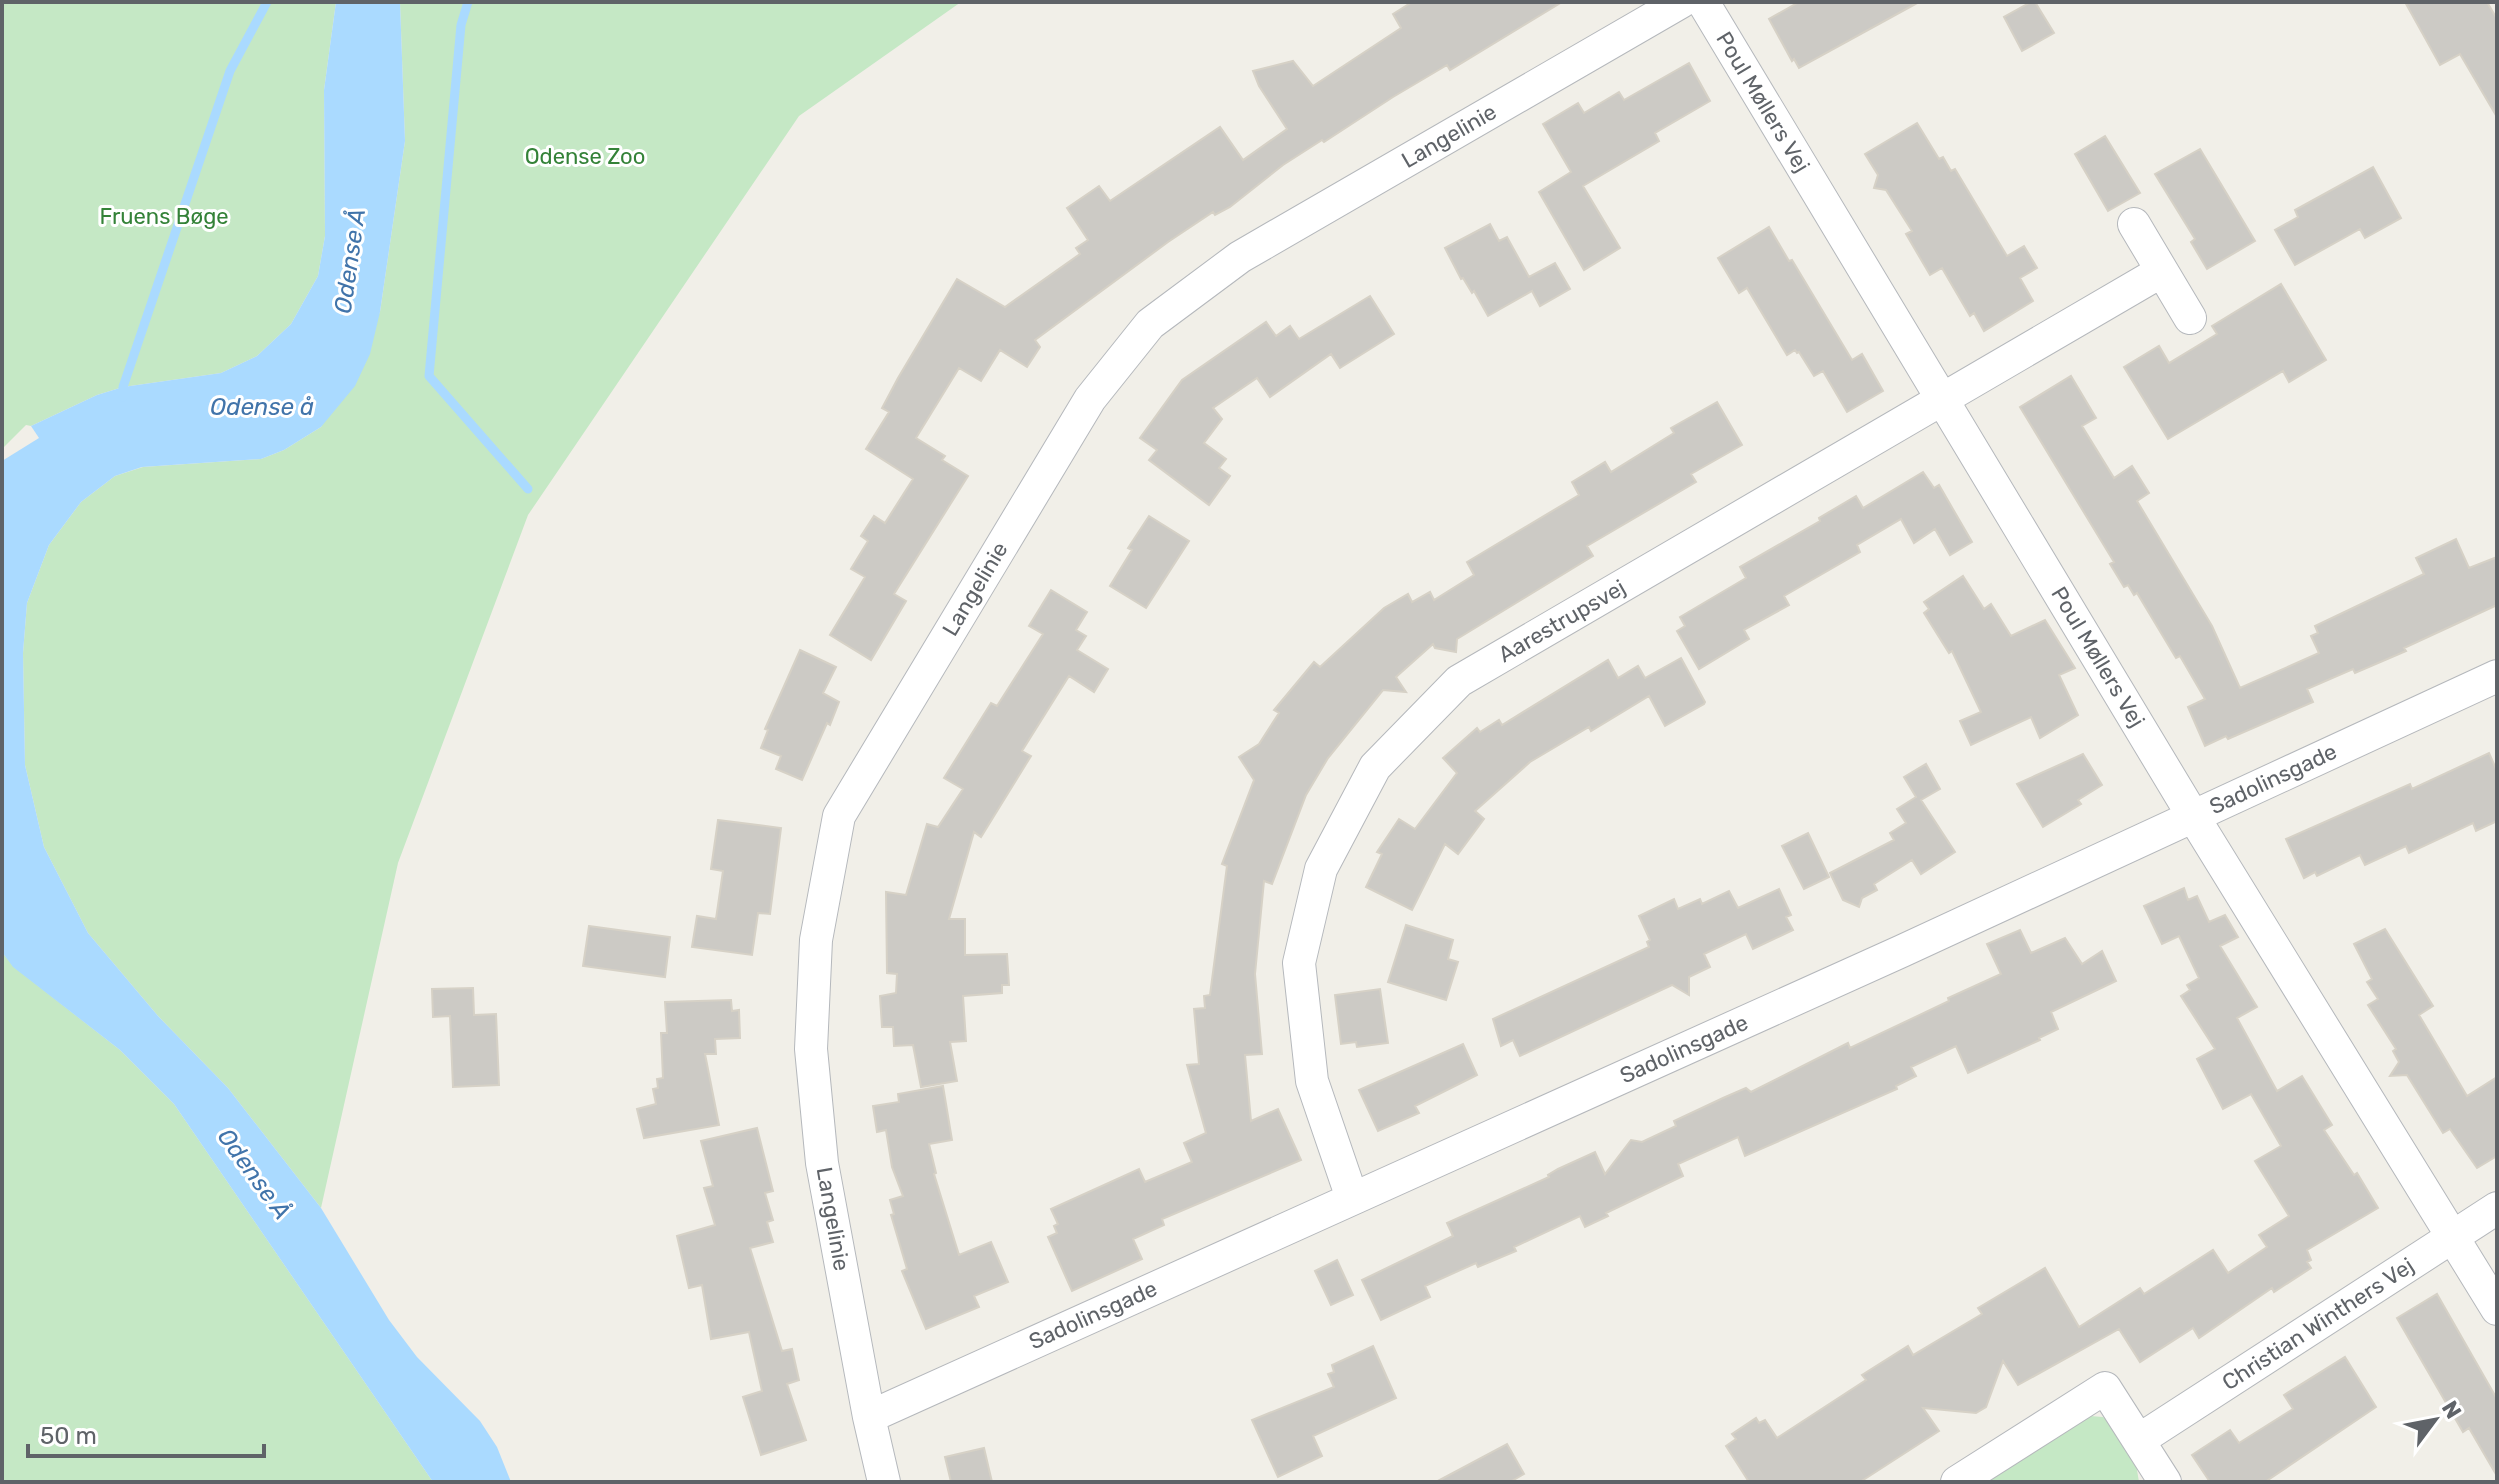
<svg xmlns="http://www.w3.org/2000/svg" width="2499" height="1484" font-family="Rubik,sans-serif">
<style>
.green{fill:#c5e8c5}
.water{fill:#aadaff}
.pier{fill:#f1efe8}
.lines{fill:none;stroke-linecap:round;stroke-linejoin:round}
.stream{stroke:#aadaff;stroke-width:9}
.building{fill:#cccac5;stroke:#d6d1c6;stroke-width:2}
.minor-casing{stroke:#b5b8bc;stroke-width:34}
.minor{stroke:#fff;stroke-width:32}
.labels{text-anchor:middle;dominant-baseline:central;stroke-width:6;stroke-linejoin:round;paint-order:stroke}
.street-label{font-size:22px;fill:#5f6368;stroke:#fff}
.park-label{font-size:22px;fill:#348238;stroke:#fff}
.water-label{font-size:24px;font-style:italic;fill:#4174aa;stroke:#fff}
</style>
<rect width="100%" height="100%" fill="#f1efe8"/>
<path class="green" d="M 2,2 L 336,2 L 324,90 L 325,236 L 318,276 L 291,324 L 257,356 L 221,373 L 123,387 L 97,395 L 31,426 L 2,454 Z
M 400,2 L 961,2 L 799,116 L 528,515 L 398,863 L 321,1208 L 228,1088 L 158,1016 L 88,933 L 44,847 L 25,765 L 23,653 L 27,603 L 49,545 L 81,502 L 115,476 L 143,467 L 261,459 L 284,450 L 321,427 L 380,312 L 405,141 Z
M 2,952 L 14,967 L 120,1050 L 174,1104 L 433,1482 L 2,1482 Z
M 2090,1416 L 2103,1417 L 2109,1422 L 2136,1464 L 2139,1482 L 1987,1482 Z"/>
<path class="water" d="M 336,2 L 400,2 L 405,141 L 380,312 L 370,354 L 355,386 L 321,427 L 284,450 L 261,459 L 142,467 L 115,476 L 81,502 L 49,545 L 27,603 L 23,653 L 25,765 L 44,847 L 88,933 L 158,1016 L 228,1088 L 321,1208 L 389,1320 L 417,1357 L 480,1421 L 497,1447 L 511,1482 L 433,1482 L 174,1104 L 120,1050 L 13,967 L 2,952 L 2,454 L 31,426 L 97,395 L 123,387 L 221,373 L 257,356 L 291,324 L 318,276 L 325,236 L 324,90 Z"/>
<path class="pier" d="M 26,425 L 31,426 L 39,438 L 2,461 L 2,449 Z"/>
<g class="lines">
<path class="stream" d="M 468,2 L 461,25 L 429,376 L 528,489
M 123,397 L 123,387 L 230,71 L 267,2"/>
</g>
<path class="building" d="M 1412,2 L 1562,2 L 1450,70 L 1447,65 L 1393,97 L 1324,142 L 1322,140 L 1283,165 L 1230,207 L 1215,215 L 1213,212 L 1168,242 L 1035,340 L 1040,347 L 1027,367 L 1000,350 L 981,381 L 959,368 L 916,438 L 945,456 L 942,460 L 968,476 L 894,594 L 906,601 L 871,660 L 830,635 L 865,577 L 851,569 L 868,541 L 861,536 L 874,516 L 885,523 L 913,479 L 866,449 L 889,412 L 882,408 L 898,378 L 957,279 L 1005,307 L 1080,254 L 1076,248 L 1088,240 L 1067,208 L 1099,186 L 1110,201 L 1220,127 L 1243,160 L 1287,129 L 1259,86 L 1253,71 L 1293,61 L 1313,86 L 1401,28 L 1393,14 Z
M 1799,2 L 1919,2 L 1799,68 L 1794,59 L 1792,61 L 1769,19 Z
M 2031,2 L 2035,2 L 2054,33 L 2022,51 L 2004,17 Z
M 2405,2 L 2487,2 L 2497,19 L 2497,117 L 2460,54 L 2440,65 Z
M 1689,63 L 1710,101 L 1655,133 L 1659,141 L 1583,186 L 1620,248 L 1584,270 L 1539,192 L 1571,172 L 1543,124 L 1578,103 L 1584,113 L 1619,92 L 1624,100 Z
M 1917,123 L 1939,159 L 1943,157 L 1951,171 L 1955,169 L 2007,256 L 2024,246 L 2037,268 L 2020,278 L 2033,301 L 1984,331 L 1974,313 L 1970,316 L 1942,268 L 1930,275 L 1906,234 L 1912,231 L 1886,190 L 1874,188 L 1878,175 L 1865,154 Z
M 2105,136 L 2140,193 L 2108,211 L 2075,154 Z
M 2200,149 L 2255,241 L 2207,269 L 2191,242 L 2195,239 L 2155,174 Z
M 2373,167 L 2401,218 L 2365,238 L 2360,229 L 2295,265 L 2275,230 L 2298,217 L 2295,210 Z
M 1490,224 L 1499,241 L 1507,237 L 1529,277 L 1555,263 L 1570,289 L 1540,306 L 1532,291 L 1488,316 L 1474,291 L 1472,293 L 1463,278 L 1461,279 L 1445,248 Z
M 1769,227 L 1789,261 L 1792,260 L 1852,360 L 1862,354 L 1883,391 L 1847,412 L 1823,371 L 1814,376 L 1799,352 L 1797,353 L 1795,350 L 1787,355 L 1747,288 L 1739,293 L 1718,258 Z
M 2281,284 L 2326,360 L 2289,382 L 2283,371 L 2168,439 L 2124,367 L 2159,346 L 2169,363 L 2217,334 L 2212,326 Z
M 1370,296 L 1394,334 L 1340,368 L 1331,354 L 1270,397 L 1257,378 L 1213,408 L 1222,419 L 1204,443 L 1226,459 L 1219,468 L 1230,476 L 1209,505 L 1149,460 L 1157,450 L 1140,438 L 1182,380 L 1266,322 L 1276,336 L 1290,326 L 1299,339 Z
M 2071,376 L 2096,418 L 2082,426 L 2114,478 L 2132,466 L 2149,493 L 2137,501 L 2212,626 L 2240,688 L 2319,653 L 2311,636 L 2318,633 L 2315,626 L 2424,574 L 2416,558 L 2456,539 L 2469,568 L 2497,557 L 2497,605 L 2404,648 L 2406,651 L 2355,673 L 2353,669 L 2307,689 L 2313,702 L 2228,739 L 2226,736 L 2205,746 L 2188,707 L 2205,699 L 2180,656 L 2176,658 L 2137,593 L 2134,595 L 2128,585 L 2124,587 L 2110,564 L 2114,562 L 2020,407 Z
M 1717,402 L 1742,445 L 1691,474 L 1696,482 L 1587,546 L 1593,556 L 1457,639 L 1456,652 L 1435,648 L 1433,644 L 1396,677 L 1406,692 L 1383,690 L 1328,758 L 1306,795 L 1272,884 L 1264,881 L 1255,974 L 1262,1054 L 1245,1055 L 1251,1121 L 1278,1109 L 1301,1160 L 1162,1219 L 1164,1225 L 1133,1239 L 1142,1259 L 1072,1291 L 1048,1237 L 1057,1233 L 1054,1226 L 1058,1224 L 1051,1209 L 1139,1169 L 1145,1182 L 1192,1162 L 1184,1143 L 1206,1133 L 1187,1065 L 1199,1064 L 1194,1009 L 1205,1008 L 1204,996 L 1210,995 L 1227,866 L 1222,864 L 1254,780 L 1239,757 L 1259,744 L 1279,713 L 1274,710 L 1314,662 L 1320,667 L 1384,608 L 1408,594 L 1412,602 L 1430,592 L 1434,600 L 1474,575 L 1467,562 L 1579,495 L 1572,482 L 1605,462 L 1611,472 L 1674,433 L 1671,428 Z
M 1923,472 L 1934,488 L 1939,485 L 1972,542 L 1950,555 L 1935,529 L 1914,543 L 1901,519 L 1857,545 L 1860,552 L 1784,596 L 1789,605 L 1744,630 L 1749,639 L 1699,669 L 1677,631 L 1685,626 L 1680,617 L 1746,578 L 1740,567 L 1820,521 L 1819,518 L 1856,496 L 1863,508 Z
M 1149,516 L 1189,541 L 1146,608 L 1110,586 L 1132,550 L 1128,548 Z
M 1963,576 L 1984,609 L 1991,604 L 2011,636 L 2045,620 L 2075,668 L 2059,675 L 2078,715 L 2040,738 L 2031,717 L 1971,745 L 1960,721 L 1981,712 L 1952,651 L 1949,653 L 1924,613 L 1929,609 L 1924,602 Z
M 1051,590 L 1087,612 L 1076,630 L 1086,636 L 1077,650 L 1108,669 L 1094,692 L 1069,676 L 1022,751 L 1031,756 L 981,837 L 974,832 L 949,919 L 965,919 L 965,955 L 1007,954 L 1009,985 L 1002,985 L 1002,993 L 963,996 L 966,1041 L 950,1042 L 957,1081 L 921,1087 L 913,1045 L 894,1046 L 893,1027 L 882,1027 L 880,996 L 896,993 L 897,974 L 887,973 L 886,892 L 906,895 L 927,824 L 938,827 L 963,789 L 944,778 L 991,703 L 997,706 L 1043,634 L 1029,626 Z
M 800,650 L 836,667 L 823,693 L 839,702 L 830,725 L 827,723 L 802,780 L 776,769 L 781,756 L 761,748 L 768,730 L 765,729 Z
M 1681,658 L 1705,702 L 1704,704 L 1665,726 L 1649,696 L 1591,731 L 1589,727 L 1530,762 L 1475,811 L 1484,819 L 1458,854 L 1445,844 L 1412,910 L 1366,887 L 1382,854 L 1377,852 L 1399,819 L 1415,829 L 1457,773 L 1443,758 L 1477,728 L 1480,732 L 1499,720 L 1502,725 L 1608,660 L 1618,678 L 1638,666 L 1645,678 Z
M 2489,753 L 2497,771 L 2497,821 L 2476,831 L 2473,823 L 2409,853 L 2406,846 L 2365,865 L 2360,855 L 2317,876 L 2315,872 L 2304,878 L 2286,839 L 2410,784 L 2412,789 Z
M 2083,754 L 2102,785 L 2078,800 L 2081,804 L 2043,827 L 2017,784 Z
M 1926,764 L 1940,789 L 1921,800 L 1955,852 L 1921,874 L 1912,860 L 1874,884 L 1877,890 L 1862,898 L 1859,907 L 1843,900 L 1830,873 L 1894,840 L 1890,833 L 1906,823 L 1897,809 L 1916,797 L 1904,777 Z
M 718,820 L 781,828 L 770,914 L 758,913 L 752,955 L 692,947 L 697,916 L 716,919 L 723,871 L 711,869 Z
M 1808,833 L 1829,877 L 1804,889 L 1782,846 Z
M 2184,888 L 2188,900 L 2197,896 L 2209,922 L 2225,915 L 2238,937 L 2220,946 L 2257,1007 L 2237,1018 L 2277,1091 L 2302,1076 L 2332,1125 L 2324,1130 L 2354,1175 L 2357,1173 L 2378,1208 L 2307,1250 L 2311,1260 L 2307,1262 L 2311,1268 L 2274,1292 L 2272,1288 L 2199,1338 L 2193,1328 L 2140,1362 L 2119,1329 L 2018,1385 L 2003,1361 L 1986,1407 L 1976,1413 L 1923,1408 L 1939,1431 L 1860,1482 L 1749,1482 L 1726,1446 L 1736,1439 L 1732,1434 L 1756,1418 L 1759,1423 L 1765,1420 L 1777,1438 L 1866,1380 L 1862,1375 L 1908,1346 L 1913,1355 L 1982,1314 L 1978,1308 L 2045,1268 L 2079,1327 L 2140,1288 L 2144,1294 L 2213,1250 L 2228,1273 L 2267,1247 L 2259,1235 L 2289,1216 L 2255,1161 L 2281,1146 L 2251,1094 L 2223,1109 L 2197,1059 L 2215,1049 L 2181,996 L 2190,990 L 2187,985 L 2199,978 L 2179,936 L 2162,944 L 2144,906 Z
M 1779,889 L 1791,915 L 1786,917 L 1793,930 L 1753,949 L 1746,934 L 1704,954 L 1710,967 L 1689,977 L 1689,995 L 1672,985 L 1520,1056 L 1513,1040 L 1501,1046 L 1493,1019 L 1649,947 L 1647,942 L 1650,940 L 1639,916 L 1674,899 L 1678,909 L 1700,899 L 1702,904 L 1729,891 L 1738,908 Z
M 1406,925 L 1453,940 L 1448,959 L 1458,962 L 1446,1000 L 1388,982 Z
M 589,926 L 670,937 L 665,977 L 583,966 Z
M 2385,929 L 2433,1006 L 2419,1015 L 2467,1096 L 2497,1077 L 2497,1156 L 2477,1168 L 2450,1129 L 2443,1133 L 2407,1075 L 2390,1076 L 2399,1062 L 2393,1051 L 2396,1049 L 2368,1005 L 2378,999 L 2367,982 L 2372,979 L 2354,944 Z
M 2020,930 L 2031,953 L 2065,938 L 2082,964 L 2102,951 L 2116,981 L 2051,1012 L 2058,1029 L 2039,1038 L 2040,1040 L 1968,1073 L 1956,1046 L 1911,1067 L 1916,1076 L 1896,1086 L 1897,1089 L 1745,1156 L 1738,1137 L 1678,1164 L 1683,1176 L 1606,1213 L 1608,1216 L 1585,1227 L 1580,1216 L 1514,1247 L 1516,1251 L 1478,1267 L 1476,1263 L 1425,1286 L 1430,1297 L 1381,1320 L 1362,1280 L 1453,1236 L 1447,1223 L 1549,1177 L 1548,1175 L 1558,1169 L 1595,1152 L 1605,1174 L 1631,1140 L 1642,1142 L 1676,1126 L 1674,1121 L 1723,1098 L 1746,1088 L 1751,1092 L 1848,1043 L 1850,1048 L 1949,1001 L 1948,998 L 2001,974 L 1987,944 Z
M 473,988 L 474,1015 L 496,1014 L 499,1085 L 453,1087 L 450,1016 L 433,1017 L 432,989 Z
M 1380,989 L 1388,1043 L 1357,1047 L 1356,1042 L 1341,1044 L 1335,995 Z
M 731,1000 L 732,1011 L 739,1010 L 740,1038 L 715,1039 L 716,1054 L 705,1054 L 719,1125 L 644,1138 L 637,1109 L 656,1104 L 653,1089 L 658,1088 L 657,1079 L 663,1078 L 661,1033 L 667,1033 L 665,1002 Z
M 1463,1044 L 1477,1075 L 1415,1106 L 1419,1113 L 1378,1131 L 1359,1090 Z
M 943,1086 L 952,1140 L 929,1144 L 936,1173 L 934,1174 L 959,1255 L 991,1242 L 1008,1282 L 974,1296 L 979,1307 L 926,1329 L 902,1271 L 907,1269 L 891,1215 L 894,1214 L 890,1200 L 903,1196 L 892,1167 L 886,1130 L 877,1132 L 873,1106 L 899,1102 L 898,1094 Z
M 757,1128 L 773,1191 L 765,1193 L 773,1220 L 767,1222 L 773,1242 L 750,1248 L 782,1351 L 792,1349 L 799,1380 L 787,1384 L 806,1440 L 761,1455 L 743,1397 L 762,1391 L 749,1332 L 711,1339 L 702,1285 L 689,1288 L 677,1236 L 715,1225 L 704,1188 L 713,1186 L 701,1141 Z
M 1337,1260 L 1353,1295 L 1331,1305 L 1315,1271 Z
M 2437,1294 L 2497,1399 L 2497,1476 L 2469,1428 L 2463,1432 L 2397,1318 Z
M 1373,1346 L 1396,1398 L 1313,1436 L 1322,1456 L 1278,1477 L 1252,1420 L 1334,1387 L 1328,1374 L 1334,1372 L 1332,1365 Z
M 2345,1357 L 2376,1407 L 2265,1482 L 2210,1482 L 2192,1455 L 2230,1430 L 2239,1443 L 2293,1409 L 2284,1395 Z
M 1507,1444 L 1524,1474 L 1510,1482 L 1436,1482 Z
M 984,1448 L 992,1482 L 951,1482 L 945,1457 Z"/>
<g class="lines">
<g class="minor-casing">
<path id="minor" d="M 1703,2 L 2193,816 L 2497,1309
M 2134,224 L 2190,318
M 1352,1198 L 1312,1081 L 1299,963 L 1321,869 L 1375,767 L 1459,681 L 2162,271
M 869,1417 L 1902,951 L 2497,676
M 2139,1440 L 2497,1208
M 884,1482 L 869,1417 L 822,1163 L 811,1049 L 816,940 L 839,816 L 1090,399 L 1150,324 L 1240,257 L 1681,2
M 1957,1482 L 2105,1388 L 2165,1482"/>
</g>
<use href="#minor" class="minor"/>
</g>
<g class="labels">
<g class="street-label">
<text transform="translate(1763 102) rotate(59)">Poul Møllers Vej</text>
<text transform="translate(1449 136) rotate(-30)">Langelinie</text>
<text transform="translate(975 589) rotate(-59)">Langelinie</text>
<text transform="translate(1562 621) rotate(-30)">Aarestrupsvej</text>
<text transform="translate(2098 657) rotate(59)">Poul Møllers Vej</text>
<text transform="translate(2273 779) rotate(-25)">Sadolinsgade</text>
<text transform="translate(1684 1049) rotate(-24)">Sadolinsgade</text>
<text transform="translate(833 1219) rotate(80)">Langelinie</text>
<text transform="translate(1093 1315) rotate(-24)">Sadolinsgade</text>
<text transform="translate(2318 1324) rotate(-33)">Christian Winthers Vej</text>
</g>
<g class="park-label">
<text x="585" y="156">Odense Zoo</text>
<text x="164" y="216">Fruens Bøge</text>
</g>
<g class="water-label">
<text transform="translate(350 261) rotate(-82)">Odense Å</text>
<text x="262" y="407">Odense å</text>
<text transform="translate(254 1174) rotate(54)">Odense Å</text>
</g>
</g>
<rect width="2499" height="1484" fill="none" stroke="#5f6368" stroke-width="8"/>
<g transform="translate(2435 1420) rotate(58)" stroke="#ffffff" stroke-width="6" paint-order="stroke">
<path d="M0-6L14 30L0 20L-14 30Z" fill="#5f6368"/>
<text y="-12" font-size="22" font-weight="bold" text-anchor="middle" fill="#5f6368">N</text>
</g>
<path d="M28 1444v12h236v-12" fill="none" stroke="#5f6368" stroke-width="4"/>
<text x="40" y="1444" font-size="24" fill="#5f6368" stroke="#ffffff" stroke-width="6" paint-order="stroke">50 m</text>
</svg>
